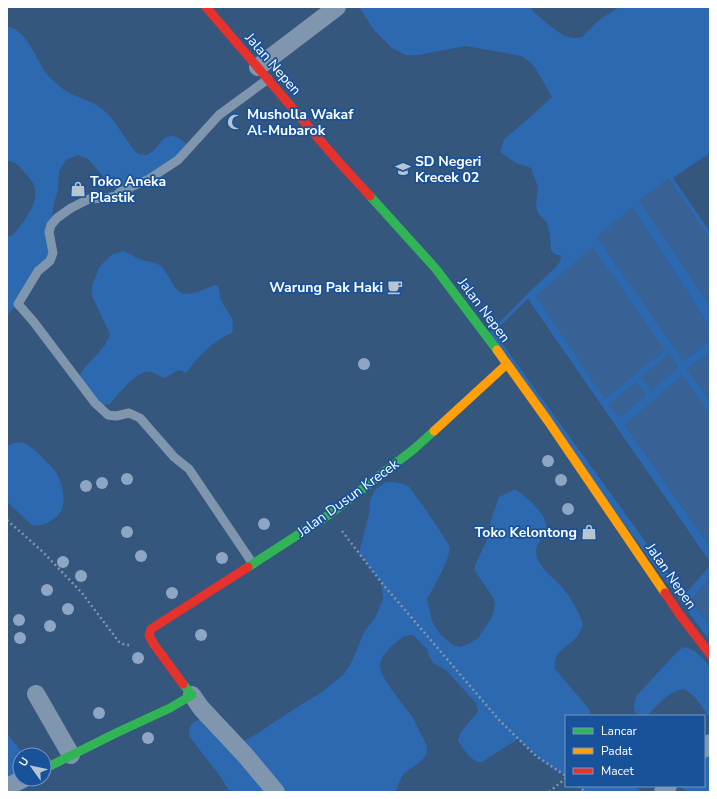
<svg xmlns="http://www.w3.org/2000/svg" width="717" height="799" font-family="'Nunito Sans',sans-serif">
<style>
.green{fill:#2c69b0}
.water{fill:#386195}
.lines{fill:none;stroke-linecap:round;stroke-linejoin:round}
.path{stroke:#8096af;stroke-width:2.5;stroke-dasharray:2 3;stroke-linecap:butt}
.lane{stroke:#8096af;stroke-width:9}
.street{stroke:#8096af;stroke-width:18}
.fast{stroke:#30b455;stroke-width:9}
.slow{stroke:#ff9f0a;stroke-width:9}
.jam{stroke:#e5322d;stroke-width:9}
.tree{fill:#8da6c3}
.labels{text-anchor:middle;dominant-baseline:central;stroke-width:3.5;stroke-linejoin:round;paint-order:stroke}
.street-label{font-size:14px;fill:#fff;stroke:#18529a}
.poi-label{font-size:14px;font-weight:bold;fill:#fff;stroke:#18529a;text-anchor:start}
</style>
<rect width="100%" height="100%" fill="#35567d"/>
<path class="green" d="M 359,7 L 530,7 L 534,12 L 551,27 L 565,36 L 573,38 L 582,37 L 599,20 L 619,7 L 710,7 L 710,153 L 673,178 L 710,232 L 710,239 L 668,178 L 710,304 L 710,327 L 632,207 L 683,361 L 710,341 L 710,353 L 687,369 L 710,402 L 710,414 L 682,376 L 625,425 L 710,547 L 710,562 L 528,299 L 494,332 L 684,595 L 710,566 L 710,578 L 691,600 L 710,627 L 710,633 L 707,637 L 486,336 L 528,293 L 554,269 L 560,262 L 561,255 L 556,255 L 551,250 L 550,234 L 547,223 L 538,213 L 536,206 L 538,187 L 531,168 L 516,163 L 500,152 L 504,139 L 528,119 L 552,97 L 536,69 L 530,62 L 521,56 L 466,46 L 418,55 L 406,55 L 392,48 L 374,30 Z
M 7,27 C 27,28 36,60 47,74 C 53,81 63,90 71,94 C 81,99 92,101 101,108 C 117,120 124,140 138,154 C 140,154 142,155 145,155 C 162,153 160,121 188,145 L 187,150 L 120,192 L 111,185 L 88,159 L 78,155 L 66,160 L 59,171 L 58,191 L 54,203 L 51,225 L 53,253 L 18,304 L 7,315 L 7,236 L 12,236 C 22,224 38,206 35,189 C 34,182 29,178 25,173 C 20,167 15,161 7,161 Z
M 123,251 C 129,253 134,257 140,259 C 147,262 155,261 161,266 C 166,271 169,278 173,284 C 182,302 200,291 214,285 L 218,286 C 220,291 219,297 222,302 C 228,314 236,317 232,333 C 213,340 198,357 186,373 L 179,370 L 164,378 C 160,376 156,374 152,372 C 138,368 119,394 110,404 L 103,405 L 99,403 L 79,377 C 88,359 104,353 110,334 L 92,296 L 92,285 L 100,266 L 113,254 Z
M 13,443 C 16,443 19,442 22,443 C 29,444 37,452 42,457 C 46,462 53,467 56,472 C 70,499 66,523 33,526 L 7,502 L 7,446 Z
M 386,482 C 394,482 402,482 409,487 C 412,489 448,542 449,546 C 452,557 433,588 427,599 L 432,621 L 440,634 L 453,645 L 460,647 L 468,644 L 478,638 L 485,628 L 492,617 L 495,605 L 493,597 L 475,571 L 475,565 L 488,538 L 491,520 L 499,497 L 515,489 C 525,496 549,515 546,529 C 543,539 533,546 537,557 C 541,569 554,578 562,587 C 571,598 579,611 583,625 C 581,630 579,635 575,639 C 565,648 552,653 555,669 L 589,709 L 591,716 L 566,716 L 566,776 L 545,763 L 518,739 L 482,762 C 471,763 464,749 458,741 C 460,729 471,721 478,711 L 476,703 L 446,670 L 433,663 L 429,656 L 427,649 L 413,635 C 404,634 399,640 392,646 C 387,650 380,659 380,666 C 381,680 403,703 411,715 C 415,721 418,728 421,735 C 424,739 427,744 427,749 C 427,762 410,767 403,775 C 400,780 397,786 396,792 L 230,792 L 220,776 L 189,736 C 189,723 192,723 203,718 L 241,742 L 250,738 L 302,704 L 319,694 L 344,674 L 352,661 L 364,632 L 376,616 L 383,599 L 381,582 L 359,553 L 369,514 L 370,501 L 375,490 Z
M 685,647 C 696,650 704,659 710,668 L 710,721 C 705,709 696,696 684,689 C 668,691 658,705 647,716 L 637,715 C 632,709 634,704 636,696 L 680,649 Z
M 7,733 L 24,755 L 20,755 L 20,779 L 7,787 Z
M 710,754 L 710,792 L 687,792 L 679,786 L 704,786 L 704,758 L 708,757 Z
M 578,786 L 634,786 L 642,792 L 585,792 Z"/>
<path class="water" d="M 668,178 L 710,239 L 709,305 L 639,201 Z
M 632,207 L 710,327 L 710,341 L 683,361 L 597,237 Z
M 593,247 L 665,350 L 605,399 L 536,296 Z
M 669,353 L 679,367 L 651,391 L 641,377 Z
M 710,353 L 710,402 L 687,369 Z
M 682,375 L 710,414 L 710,547 L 625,425 Z
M 636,382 L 647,395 L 620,418 L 608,405 Z
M 710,578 L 710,627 L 691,600 Z"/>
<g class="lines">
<path class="path" d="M 7,520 L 43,552 L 82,593 L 119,642 L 125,645 L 131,645
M 342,531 L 381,582 L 500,721 L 536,756 L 566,776
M 578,786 L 585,792
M 549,792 L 566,778"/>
<path class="lane" d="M 253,564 L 189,469 L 174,457 L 140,418 L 129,413 L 116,416 L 108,415 L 95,403 L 33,321 L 18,304 L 38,271 L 50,261 L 53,253 L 49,232 L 51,225 L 57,218 L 71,208 L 89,199 L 106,198 L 116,196 L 120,192 L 149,179 L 178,160 L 219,115 L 268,79"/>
<path class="street" d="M 258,67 L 337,7
M 36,694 L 71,755
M 192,695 L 201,708 L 245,755 L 276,792
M 704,749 L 710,743
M 7,787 L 23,779
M 663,792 L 668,786"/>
<path class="fast" d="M 370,196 L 436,269 L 497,350
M 248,567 L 330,514 L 414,449 L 434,431
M 44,769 L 116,733 L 170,708 L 192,695 L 183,684"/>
<path class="slow" d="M 497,350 L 548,421 L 665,593
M 434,431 L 507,364"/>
<path class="jam" d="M 206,7 L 337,160 L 370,196
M 665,593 L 680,615 L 710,654
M 183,684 L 153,643 L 149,635 L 151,629 L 248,567"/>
</g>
<g class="tree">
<circle cx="364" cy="364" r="6"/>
<circle cx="548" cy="461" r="6"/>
<circle cx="127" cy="479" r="6"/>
<circle cx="561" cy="480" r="6"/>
<circle cx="102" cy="483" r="6"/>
<circle cx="86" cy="486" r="6"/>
<circle cx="568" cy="509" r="6"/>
<circle cx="264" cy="524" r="6"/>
<circle cx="127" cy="532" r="6"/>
<circle cx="141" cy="556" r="6"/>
<circle cx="222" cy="558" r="6"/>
<circle cx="63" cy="562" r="6"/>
<circle cx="81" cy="576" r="6"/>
<circle cx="47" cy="590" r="6"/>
<circle cx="172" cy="593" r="6"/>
<circle cx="68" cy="609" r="6"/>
<circle cx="19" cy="620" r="6"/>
<circle cx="50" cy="626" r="6"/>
<circle cx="201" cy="635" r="6"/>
<circle cx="20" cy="638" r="6"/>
<circle cx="138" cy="658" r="6"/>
<circle cx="99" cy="713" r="6"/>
<circle cx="148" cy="738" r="6"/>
</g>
<defs>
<g id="mosque-bare" transform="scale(1.2)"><path d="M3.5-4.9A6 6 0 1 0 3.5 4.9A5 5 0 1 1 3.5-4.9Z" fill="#b8c4d2" stroke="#18529a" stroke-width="2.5" paint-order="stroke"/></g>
<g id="school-bare" transform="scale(1.2)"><path d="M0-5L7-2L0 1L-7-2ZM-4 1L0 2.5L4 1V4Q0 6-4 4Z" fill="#b8c4d2" stroke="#18529a" stroke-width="2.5" paint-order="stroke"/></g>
<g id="shop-bare" transform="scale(1.2)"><path d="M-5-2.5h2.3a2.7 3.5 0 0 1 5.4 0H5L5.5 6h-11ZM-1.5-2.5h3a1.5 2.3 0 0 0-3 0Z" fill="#b8c4d2" stroke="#18529a" stroke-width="2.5" paint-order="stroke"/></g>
<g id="cafe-bare" transform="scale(1.2)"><path d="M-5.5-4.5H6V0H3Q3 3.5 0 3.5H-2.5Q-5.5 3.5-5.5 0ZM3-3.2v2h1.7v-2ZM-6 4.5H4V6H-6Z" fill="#b8c4d2" stroke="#18529a" stroke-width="2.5" paint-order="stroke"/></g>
</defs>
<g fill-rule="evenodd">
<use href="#mosque-bare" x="235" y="122"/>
<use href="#school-bare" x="403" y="169"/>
<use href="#shop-bare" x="78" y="189"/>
<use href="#cafe-bare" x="395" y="287"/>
<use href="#shop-bare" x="589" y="532"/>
</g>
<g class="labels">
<g class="street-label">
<text transform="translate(273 64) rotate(49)">Jalan Nepen</text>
<text transform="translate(484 310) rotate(53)">Jalan Nepen</text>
<text transform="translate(348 498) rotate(-36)">Jalan Dusun Krecek</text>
<text transform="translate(671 576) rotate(55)">Jalan Nepen</text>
</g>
<g class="poi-label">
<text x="247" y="114">Musholla Wakaf<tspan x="247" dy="16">Al-Mubarok</tspan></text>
<text x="415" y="161">SD Negeri<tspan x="415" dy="16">Krecek 02</tspan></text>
<text x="90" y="181">Toko Aneka<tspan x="90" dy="16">Plastik</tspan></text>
<text x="383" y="287" text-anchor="end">Warung Pak Haki</text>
<text x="577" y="532" text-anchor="end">Toko Kelontong</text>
</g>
</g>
<rect width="717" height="799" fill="none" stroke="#ffffff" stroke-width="16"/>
<rect x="565" y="715" width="140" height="72" fill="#18529a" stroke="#7497c2"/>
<rect x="573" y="728" width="20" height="6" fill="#30b455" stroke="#7497c2"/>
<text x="601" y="735" font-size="12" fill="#ffffff">Lancar</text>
<rect x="573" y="748" width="20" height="6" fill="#ff9f0a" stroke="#7497c2"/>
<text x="601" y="755" font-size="12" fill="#ffffff">Padat</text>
<rect x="573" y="768" width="20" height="6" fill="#e5322d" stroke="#7497c2"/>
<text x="601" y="775" font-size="12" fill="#ffffff">Macet</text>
<g transform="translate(32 767) rotate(303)"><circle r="19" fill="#18529a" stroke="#7497c2"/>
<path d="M0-3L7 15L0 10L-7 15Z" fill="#b8c4d2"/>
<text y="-6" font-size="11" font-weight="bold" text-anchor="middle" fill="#ffffff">U</text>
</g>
</svg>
